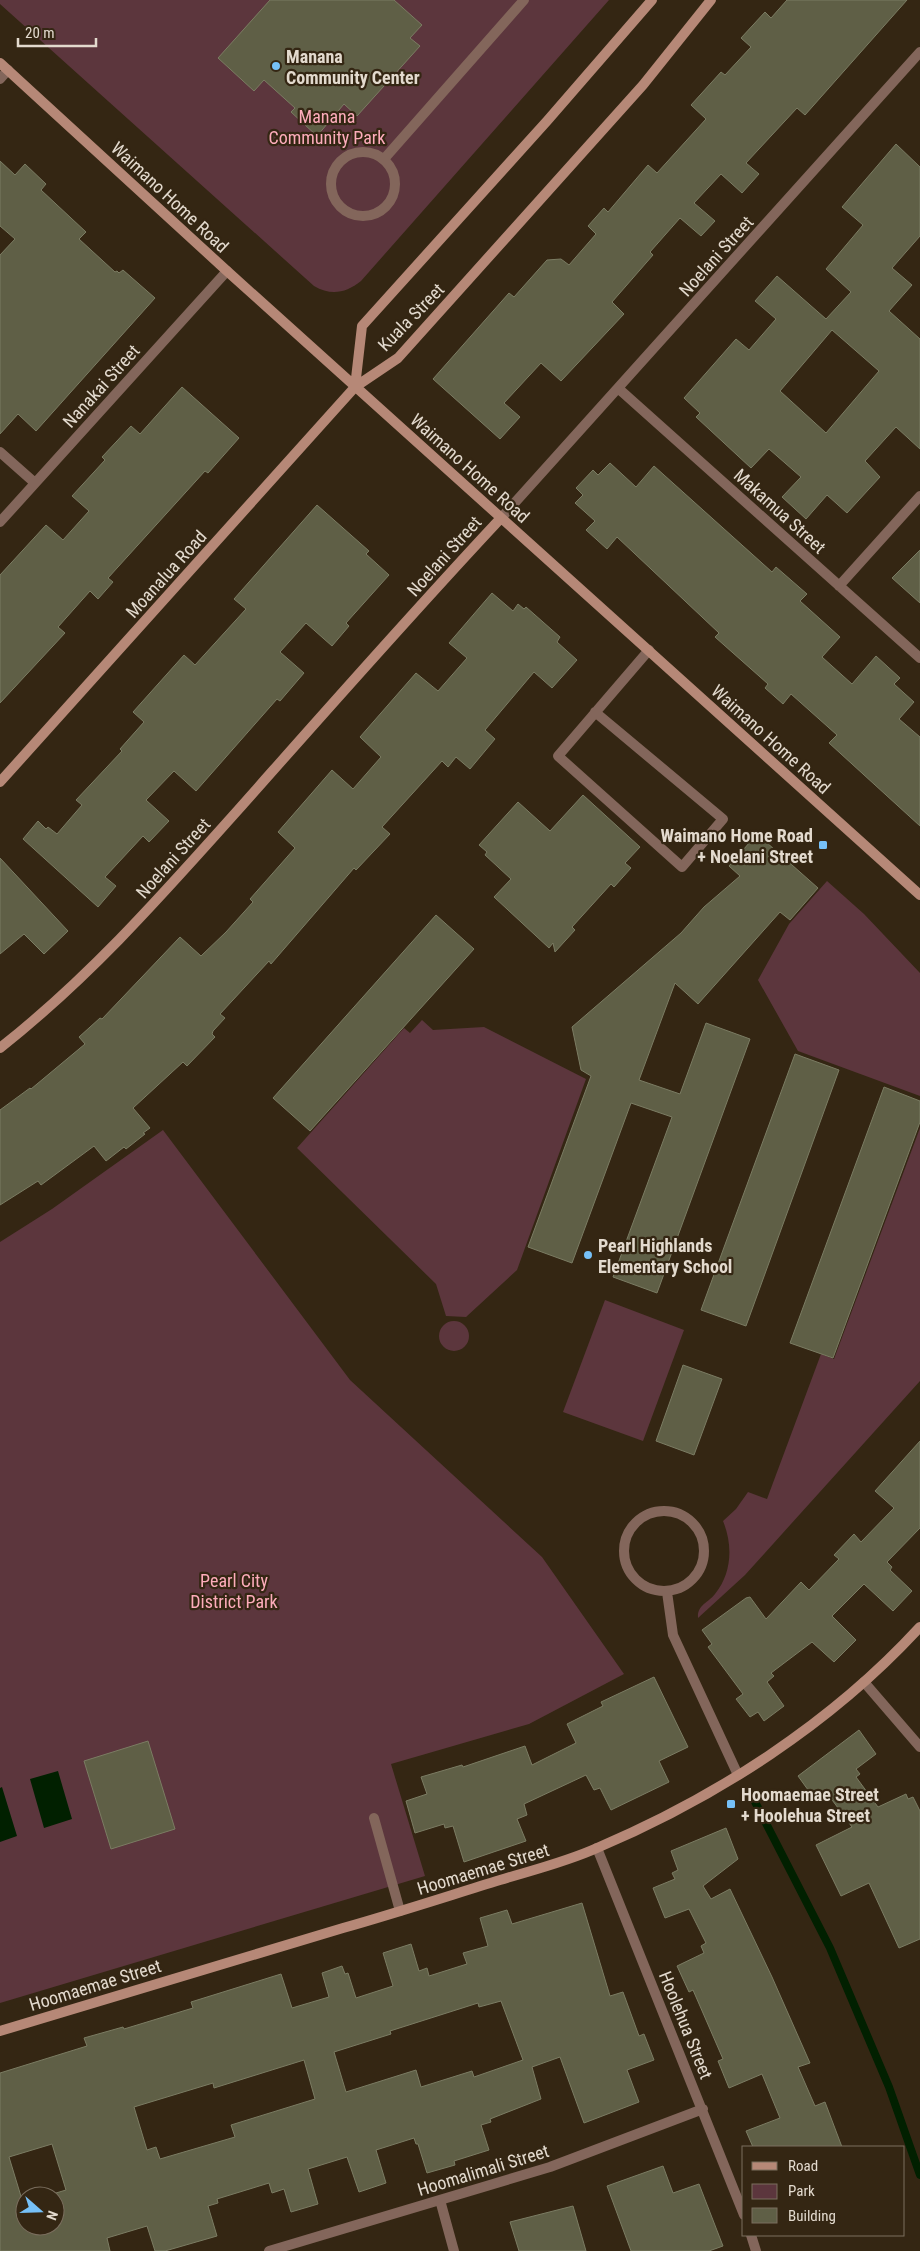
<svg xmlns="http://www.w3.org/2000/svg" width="920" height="2251" font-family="'Roboto Condensed',sans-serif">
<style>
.green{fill:#5c363d}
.water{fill:#012000}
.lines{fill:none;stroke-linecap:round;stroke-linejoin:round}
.stream{stroke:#012000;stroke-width:8}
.building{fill:#5f5f46;stroke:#7b7c63;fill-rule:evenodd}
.lane{stroke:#83665b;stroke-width:10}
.street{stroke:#83665b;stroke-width:10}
.secondary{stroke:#b68877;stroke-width:10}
.poi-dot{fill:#76c0f7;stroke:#342613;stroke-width:2}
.labels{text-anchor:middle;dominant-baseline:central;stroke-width:4.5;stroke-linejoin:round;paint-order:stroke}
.poi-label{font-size:18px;font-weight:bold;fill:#e3dace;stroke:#342613;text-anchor:start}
.park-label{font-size:18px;fill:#fdacbb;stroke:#342613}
.street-label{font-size:18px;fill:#e3dace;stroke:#342613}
</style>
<rect width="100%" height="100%" fill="#342613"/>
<path class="green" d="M 0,0 L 609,0 L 361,281 C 346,293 331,296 314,286 L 0,4 Z
M 827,881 L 864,914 L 920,973 L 920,1096 L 798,1051 L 758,980 L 789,924 Z
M 422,1020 L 433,1030 L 484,1027 L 586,1079 L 517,1270 L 466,1317 L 446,1316 L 436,1284 L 297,1148 L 404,1028 L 410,1033 Z
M 920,1128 L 920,1381 L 745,1575 L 698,1618 C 697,1605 708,1603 715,1594 C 732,1573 733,1545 723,1521 L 736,1509 L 748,1492 L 767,1499 L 821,1354 L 834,1359 Z
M 163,1130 L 350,1380 L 542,1557 L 624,1674 L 529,1724 L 391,1764 L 425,1876 L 0,2003 L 0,1242 L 52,1209 Z
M 605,1300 L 684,1330 L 643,1441 L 563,1412 Z
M439 1336a15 15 0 1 1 30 0a15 15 0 1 1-30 0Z"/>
<path class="water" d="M 58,1771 L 72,1819 L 44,1828 L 30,1779 Z
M 2,1787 L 17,1836 L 0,1842 L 0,1788 Z"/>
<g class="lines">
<path class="stream" d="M 752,1796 L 830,1948 L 889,2087 L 920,2175"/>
</g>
<path class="building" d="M 270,0 L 394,0 L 422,25 L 410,38 L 420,46 L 357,116 L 344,104 L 317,136 L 291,112 L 295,108 L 264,80 L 254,91 L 218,58 Z
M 787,0 L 907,0 L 805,115 L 797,108 L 746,163 L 759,174 L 742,193 L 721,174 L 694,203 L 715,221 L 701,236 L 680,218 L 650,252 L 653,255 L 612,302 L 624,314 L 561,381 L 541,363 L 504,403 L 520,417 L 500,439 L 433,379 L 509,293 L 514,297 L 547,260 L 561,259 L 569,265 L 596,234 L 588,226 L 604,208 L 608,212 L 648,165 L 657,173 L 706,119 L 691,105 L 721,72 L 725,75 L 751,47 L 741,38 L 765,12 L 771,18 Z
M 896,144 L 920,167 L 920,236 L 892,268 L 912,285 L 889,311 L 920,339 L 920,449 L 896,427 L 865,461 L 880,477 L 847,513 L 827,495 L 806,519 L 782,497 L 801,477 L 769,449 L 751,468 L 696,417 L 700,413 L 684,398 L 736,339 L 749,350 L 776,319 L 755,301 L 777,276 L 826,319 L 851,292 L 826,269 L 863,225 L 842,207 ZM 832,330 L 879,371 L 826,433 L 780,391 Z
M 0,161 L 15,175 L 25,164 L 46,184 L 41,190 L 86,232 L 79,239 L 115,272 L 117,271 L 119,273 L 123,270 L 155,298 L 36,431 L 18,414 L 0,434 L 0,255 L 15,239 L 0,226 Z
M 182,387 L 239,438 L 208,473 L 205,471 L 108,578 L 113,582 L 98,599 L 90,591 L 58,627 L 65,633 L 0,703 L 0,575 L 46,525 L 63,540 L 89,511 L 72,496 L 105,460 L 102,457 L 131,426 L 140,434 Z
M 610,463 L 636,487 L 654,466 L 772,572 L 776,567 L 807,594 L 800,601 L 840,637 L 822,657 L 852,684 L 876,656 L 900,678 L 894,684 L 914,702 L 899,719 L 920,737 L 920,826 L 829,743 L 837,735 L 791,694 L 783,704 L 765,688 L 768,684 L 715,637 L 719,633 L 617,537 L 607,549 L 586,530 L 595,521 L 575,503 L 583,495 L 576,488 L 593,470 L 598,475 Z
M 317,505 L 369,551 L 366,554 L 389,575 L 346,623 L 349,626 L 332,646 L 306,623 L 280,652 L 304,673 L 280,701 L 277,699 L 196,791 L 174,771 L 146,800 L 169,821 L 149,842 L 143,836 L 105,877 L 116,886 L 98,907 L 23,839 L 38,821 L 46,829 L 48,827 L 57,834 L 82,805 L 76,800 L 122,751 L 120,749 L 144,722 L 133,712 L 184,655 L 195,665 L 246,609 L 234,599 Z
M 920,550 L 920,603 L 892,578 Z
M 492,593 L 513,611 L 518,604 L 524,609 L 526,607 L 560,637 L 557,642 L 577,660 L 552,688 L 534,672 L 485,730 L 495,739 L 470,769 L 456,757 L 448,767 L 442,761 L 382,827 L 390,834 L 356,870 L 354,868 L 271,964 L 269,961 L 220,1014 L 225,1018 L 213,1031 L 212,1034 L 215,1037 L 187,1066 L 183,1062 L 133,1108 L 150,1128 L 143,1133 L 145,1134 L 126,1149 L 124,1147 L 106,1161 L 94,1146 L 41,1185 L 38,1181 L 0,1205 L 0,1110 L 30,1088 L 31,1089 L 85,1044 L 79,1037 L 100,1018 L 102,1019 L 180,937 L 201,956 L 226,932 L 253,902 L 250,899 L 295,848 L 278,832 L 332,770 L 353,789 L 381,757 L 360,737 L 416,673 L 438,691 L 467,658 L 449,643 Z
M 583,795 L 640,847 L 625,863 L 631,868 L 614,887 L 611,884 L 572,927 L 575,930 L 555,952 L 553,943 L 549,948 L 494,897 L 511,879 L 485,855 L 487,852 L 479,845 L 518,802 L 550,831 Z
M 757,834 L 818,888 L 790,920 L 780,912 L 698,1004 L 675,983 L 639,1080 L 680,1094 L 706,1023 L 750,1039 L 657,1293 L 613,1277 L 672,1117 L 631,1103 L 572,1263 L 528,1247 L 591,1076 L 581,1070 L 572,1027 L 681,933 L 704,907 L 740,876 L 729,866 Z
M 0,858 L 68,931 L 44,954 L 24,934 L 0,954 Z
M 436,915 L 474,949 L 310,1131 L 273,1098 Z
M 795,1054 L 839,1070 L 746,1326 L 701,1310 Z
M 884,1087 L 920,1101 L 920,1122 L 833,1358 L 790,1343 Z
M 683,1365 L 722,1379 L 694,1455 L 656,1441 Z
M 920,1441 L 920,1528 L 887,1562 L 892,1567 L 890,1570 L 912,1591 L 893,1611 L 864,1584 L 832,1616 L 856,1640 L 834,1662 L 812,1642 L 771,1673 L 774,1676 L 767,1682 L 784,1706 L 764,1721 L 758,1712 L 750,1717 L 736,1699 L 743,1694 L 708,1647 L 712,1644 L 702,1630 L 746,1598 L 750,1597 L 766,1619 L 801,1582 L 809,1590 L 839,1559 L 834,1555 L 854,1534 L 861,1542 L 894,1508 L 875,1491 Z
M 654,1677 L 688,1747 L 659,1761 L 669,1782 L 611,1810 L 600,1788 L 594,1790 L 586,1775 L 524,1804 L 527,1815 L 517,1819 L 526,1841 L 464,1862 L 453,1826 L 445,1828 L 444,1824 L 415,1833 L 406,1801 L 427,1794 L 421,1777 L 462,1765 L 463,1767 L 525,1746 L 532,1765 L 576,1743 L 567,1724 L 603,1706 L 601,1702 Z
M 859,1730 L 876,1754 L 856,1769 L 860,1774 L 856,1777 L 878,1807 L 906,1794 L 908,1799 L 913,1797 L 920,1811 L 920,1939 L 899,1948 L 869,1883 L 841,1896 L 816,1845 L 852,1827 L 827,1793 L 816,1801 L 798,1776 Z
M 148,1741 L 175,1829 L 111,1849 L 84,1761 Z
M 726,1828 L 738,1859 L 703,1886 L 711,1899 L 730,1889 L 772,1977 L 810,2063 L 798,2067 L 815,2106 L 825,2102 L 842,2147 L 753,2147 L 746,2131 L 780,2118 L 762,2074 L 729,2088 L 718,2061 L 723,2059 L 693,1990 L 689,1992 L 677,1966 L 704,1953 L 701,1946 L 706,1943 L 689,1909 L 665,1918 L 653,1888 L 675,1879 L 672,1873 L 678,1870 L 671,1851 Z
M 582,1903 L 610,1996 L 623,1992 L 639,2036 L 644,2034 L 654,2060 L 627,2070 L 639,2102 L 584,2123 L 560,2057 L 532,2067 L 541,2099 L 490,2119 L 491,2122 L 481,2125 L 489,2150 L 454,2161 L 455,2165 L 427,2173 L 418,2144 L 416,2144 L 414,2138 L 376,2150 L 386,2183 L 359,2192 L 347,2157 L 308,2169 L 318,2204 L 291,2212 L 284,2189 L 272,2193 L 269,2183 L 217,2199 L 218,2203 L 208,2206 L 217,2236 L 165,2251 L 155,2251 L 147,2226 L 107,2238 L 110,2251 L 0,2251 L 0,2073 L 87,2046 L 84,2038 L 123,2027 L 124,2029 L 193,2008 L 191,2002 L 281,1974 L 292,2008 L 329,1997 L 322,1973 L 342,1966 L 345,1974 L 348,1973 L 356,1998 L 393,1986 L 383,1953 L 411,1944 L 419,1971 L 427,1968 L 429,1976 L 467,1964 L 463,1953 L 488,1946 L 480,1918 L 507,1910 L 512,1924 ZM 501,2001 L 523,2060 L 474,2077 L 472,2071 L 421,2087 L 416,2070 L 346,2092 L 334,2052 L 391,2034 L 390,2031 L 478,2003 L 479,2007 ZM 304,2060 L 315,2099 L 231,2125 L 235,2137 L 160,2159 L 156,2147 L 147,2150 L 134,2107 L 213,2083 L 214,2088 ZM 52,2144 L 66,2190 L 46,2196 L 55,2196 L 55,2226 L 25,2226 L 25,2202 L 23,2203 L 9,2157 Z
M 663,2166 L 673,2193 L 699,2184 L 723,2246 L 709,2251 L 631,2251 L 607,2186 Z
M 573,2206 L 586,2251 L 519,2251 L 510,2222 Z"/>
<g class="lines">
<path class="lane" d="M 0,79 L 8,70
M331 184a32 32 0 1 1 64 0a32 32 0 1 1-64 0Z
M 384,159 L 524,0
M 595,712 L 723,819 L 682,867 L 558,756 L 649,650
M624 1551a40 40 0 1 1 80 0a40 40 0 1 1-80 0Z
M 667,1592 L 673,1635 L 738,1775
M 374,1818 L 400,1911"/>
<path class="street" d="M 619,389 L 920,658
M 0,452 L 35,483
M 501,518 L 920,52
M 0,522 L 227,271
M 839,586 L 920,496
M 864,1682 L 920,1747
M 597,1848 L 744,2215
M 440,2200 L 454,2251
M 751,2235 L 756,2251
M 269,2251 L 550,2167 L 703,2109"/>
<path class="secondary" d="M 0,63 L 227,271 L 920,895
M 355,387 L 362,326 L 547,121 L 652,0
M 0,782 L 355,387 L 398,358 L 643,85 L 711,0
M 0,1048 C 90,977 162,895 238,810 C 325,712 412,613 501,518
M 0,2031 C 114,1997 229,1962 343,1928 C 396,1913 448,1896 500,1880 C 533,1870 566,1862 597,1848 C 717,1797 832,1723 920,1627"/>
</g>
<g class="poi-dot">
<circle cx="276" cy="66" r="5"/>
<rect x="818" y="840" width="10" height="10" rx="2.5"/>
<circle cx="588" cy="1255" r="5"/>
<rect x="726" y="1799" width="10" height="10" rx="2.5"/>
</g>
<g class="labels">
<g class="poi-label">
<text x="286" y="56">Manana<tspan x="286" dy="21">Community Center</tspan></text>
<text x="813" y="835" text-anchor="end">Waimano Home Road<tspan x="813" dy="21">+ Noelani Street</tspan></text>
<text x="598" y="1245">Pearl Highlands<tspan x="598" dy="21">Elementary School</tspan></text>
<text x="741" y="1794">Hoomaemae Street<tspan x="741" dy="21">+ Hoolehua Street</tspan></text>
</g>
<g class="park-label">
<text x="327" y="116">Manana<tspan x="327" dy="21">Community Park</tspan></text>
<text x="234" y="1580">Pearl City<tspan x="234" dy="21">District Park</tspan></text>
</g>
<g class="street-label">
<text transform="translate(170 197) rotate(43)">Waimano Home Road</text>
<text transform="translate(716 256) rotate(-48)">Noelani Street</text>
<text transform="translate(411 317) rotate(-46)">Kuala Street</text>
<text transform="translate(101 386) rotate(-48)">Nanakai Street</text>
<text transform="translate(470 468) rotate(42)">Waimano Home Road</text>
<text transform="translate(780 511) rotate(42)">Makamua Street</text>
<text transform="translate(444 556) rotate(-48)">Noelani Street</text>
<text transform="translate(166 574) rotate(-48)">Moanalua Road</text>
<text transform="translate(771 739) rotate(42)">Waimano Home Road</text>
<text transform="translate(173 858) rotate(-48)">Noelani Street</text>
<text transform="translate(483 1869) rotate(-17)">Hoomaemae Street</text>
<text transform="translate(95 1985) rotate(-17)">Hoomaemae Street</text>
<text transform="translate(686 2025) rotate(68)">Hoolehua Street</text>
<text transform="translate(483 2170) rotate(-17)">Hoomalimali Street</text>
</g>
</g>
<rect x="742" y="2146" width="162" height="90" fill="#342613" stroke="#7a6e5e"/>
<rect x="752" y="2162" width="25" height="8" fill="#b68877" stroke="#7a6e5e"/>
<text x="788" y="2171" font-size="15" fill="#e3dace">Road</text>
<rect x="752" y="2184" width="25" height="15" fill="#5c363d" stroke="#7a6e5e"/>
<text x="788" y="2196" font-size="15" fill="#e3dace">Park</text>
<rect x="752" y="2208" width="25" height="15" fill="#5f5f46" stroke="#7a6e5e"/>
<text x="788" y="2221" font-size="15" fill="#e3dace">Building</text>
<g transform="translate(40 2211) rotate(110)"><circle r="24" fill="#342613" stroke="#7a6e5e"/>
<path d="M0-4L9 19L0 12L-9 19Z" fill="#76c0f7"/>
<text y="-8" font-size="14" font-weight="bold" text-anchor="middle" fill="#e3dace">N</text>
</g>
<path d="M18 38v8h78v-8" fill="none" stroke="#e3dace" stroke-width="2.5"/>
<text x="25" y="38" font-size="15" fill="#e3dace" stroke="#342613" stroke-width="4" paint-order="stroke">20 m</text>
</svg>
